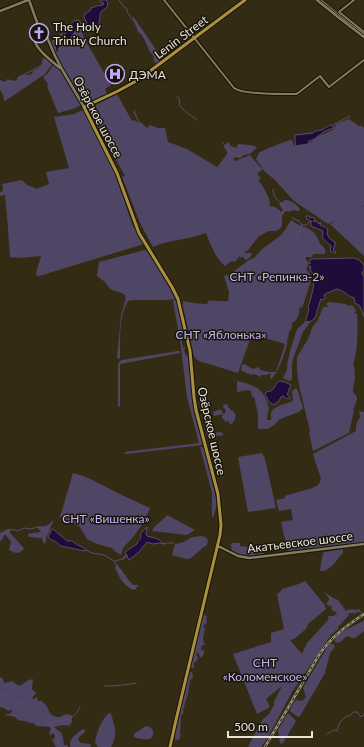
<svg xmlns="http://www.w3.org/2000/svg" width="364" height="747" font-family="Lato,sans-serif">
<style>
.green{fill:#4f4666}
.water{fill:#1f0c3a;stroke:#5c4d69}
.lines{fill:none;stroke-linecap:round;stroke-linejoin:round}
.stream{stroke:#5c4d69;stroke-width:1}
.tertiary-casing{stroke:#1b1401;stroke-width:4}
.secondary-casing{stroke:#1b1401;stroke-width:4.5}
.primary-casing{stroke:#1b1401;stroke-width:5}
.tertiary{stroke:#847b62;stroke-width:2}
.secondary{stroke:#847b62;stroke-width:2.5}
.primary{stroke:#a98f42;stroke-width:3}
.tram{stroke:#958e7c;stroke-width:1}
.rail-casing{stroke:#958e7c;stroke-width:2.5}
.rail{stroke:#18140b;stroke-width:1;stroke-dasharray:3;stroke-linecap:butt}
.labels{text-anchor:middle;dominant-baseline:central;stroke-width:3;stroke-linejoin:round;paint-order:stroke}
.poi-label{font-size:12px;fill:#e9e4d6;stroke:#18140b;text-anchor:start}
.street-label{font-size:12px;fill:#e9e4d6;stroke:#18140b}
.park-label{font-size:12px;fill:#c4b3f3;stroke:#18140b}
</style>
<rect width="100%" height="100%" fill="#342b15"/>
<path class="green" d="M 133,16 L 159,54 L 158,57 L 161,59 L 156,64 L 153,59 L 154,57 L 150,52 L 144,39 L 141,34 L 138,32 L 134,21 L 133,19 Z
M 81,22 L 83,22 L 85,25 L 84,30 L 82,32 L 84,38 L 111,85 L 105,89 L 107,94 L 85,104 C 80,101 78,93 75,88 C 66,73 55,59 51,41 L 56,39 L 63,31 L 63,33 L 60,38 L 61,41 L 55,43 L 56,51 L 58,53 L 59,45 L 61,43 L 69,41 L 76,30 L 81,28 L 79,26 Z
M 45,58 L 53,63 L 45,74 L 5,101 L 4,101 L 3,95 L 0,90 L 0,80 L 6,82 L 7,79 L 17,82 L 18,77 C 24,73 26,76 32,74 L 33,71 L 39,68 L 42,64 L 42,60 L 43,59 Z
M 54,64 L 61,71 L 81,105 L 73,109 L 58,113 L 47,86 L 48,84 L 43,77 L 48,73 Z
M 117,94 L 132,121 L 135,120 L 138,123 L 139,123 L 133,112 L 136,110 L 135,112 L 139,121 L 147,128 L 150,125 L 158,128 L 165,128 L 168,142 L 187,149 L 217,167 L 227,154 L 227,151 L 224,148 L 225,145 L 228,142 L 231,146 L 236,148 L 238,144 L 250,145 L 257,147 L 250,154 L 244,155 L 240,158 L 235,157 L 233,160 L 235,161 C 240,159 245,157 250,155 L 252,158 L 257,163 L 262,169 L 257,174 L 260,177 L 260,179 L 258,180 C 262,184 270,198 270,203 C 270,204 269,205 269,206 C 274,206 278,208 281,212 L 283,210 L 279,204 C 280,203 284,201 285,200 C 291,200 298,205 300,210 L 298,211 L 292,210 L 290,212 L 287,211 L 284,212 L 284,215 L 282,215 L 282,225 L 281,228 L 276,231 L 269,231 L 259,236 L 249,249 L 244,253 L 251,253 L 252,255 L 248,259 L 245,260 L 243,256 L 242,258 L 240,257 L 239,256 L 239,257 L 235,262 L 232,261 L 225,266 C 215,258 211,245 206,233 C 189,240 169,239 153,247 L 140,223 L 122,177 L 125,176 L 88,109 Z
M 83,110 L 99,140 L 114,171 L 133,226 L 144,244 L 39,276 L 37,276 L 36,273 L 41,256 L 21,258 L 10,257 L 8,228 L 5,195 L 0,196 L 0,192 L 3,191 L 2,184 L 22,180 L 27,185 L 35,188 L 35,189 C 39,188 44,186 49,184 L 46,172 L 69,168 L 54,117 L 74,114 Z
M 349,119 L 359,126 L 362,126 L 364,128 L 364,205 L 363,206 L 364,206 L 364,256 L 330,224 L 336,220 L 328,224 L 294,201 L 274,179 L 264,171 L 256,159 C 257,157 258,155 259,153 C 264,149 285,142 291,140 L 292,140 L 294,146 L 308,144 L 319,136 L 333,130 L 336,124 Z
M 291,220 C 304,230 315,226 320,244 L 323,246 L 326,252 L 324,254 L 313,254 L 312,257 L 305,257 C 306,261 309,265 306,269 L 311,276 L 310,284 L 302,308 L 299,307 C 300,313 298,320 292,323 L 292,328 L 288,334 L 289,334 C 287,338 288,340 287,344 C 285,353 278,374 271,379 L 270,378 L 271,373 L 266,375 L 261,375 L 261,377 L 254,374 L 252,375 L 246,373 L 241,370 L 242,365 L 244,364 L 253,369 L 259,367 L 260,370 L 269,372 L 276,372 L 285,344 L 252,334 L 238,373 L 199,361 L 196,359 L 194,356 L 183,307 L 183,301 L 193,303 L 207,304 L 208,301 C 214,300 221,302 228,301 L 229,292 L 224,276 L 230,274 L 249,260 L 254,258 L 262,249 L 280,236 L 285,230 Z
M 145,250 L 147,251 L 166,281 L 175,299 L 169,300 L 133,300 L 128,301 C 119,315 120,341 120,359 L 117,358 L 121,316 L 126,298 L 124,294 L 110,289 L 105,282 L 97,276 L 99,262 Z
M 175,300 L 177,301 L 187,345 L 185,334 L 181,335 L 183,348 L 186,347 L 184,350 L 185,354 L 190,359 L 192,396 L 195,411 L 194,413 L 203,445 L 126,454 L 124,452 L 199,443 L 187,397 L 180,340 L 173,301 Z
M 329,302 L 346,304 L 348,306 L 351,305 L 353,306 L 356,311 L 354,313 L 357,314 C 358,327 358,352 353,364 L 354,365 L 355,379 L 353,388 L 353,392 L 357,397 L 357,400 L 353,410 L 354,410 L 349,433 L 313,451 L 309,432 L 310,431 L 299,385 L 297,370 L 297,357 L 308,339 L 313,326 L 318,320 L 323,307 L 329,307 L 326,304 Z
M 308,321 L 311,321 L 303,332 L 294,356 L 292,364 L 292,380 L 290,381 L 283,378 C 285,373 288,371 287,365 L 290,351 L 297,329 L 305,322 L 306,323 Z
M 178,351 L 180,351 L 180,353 L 120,364 L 120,406 L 118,407 L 118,366 L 119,362 L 122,360 Z
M 237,381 C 255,385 265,389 269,409 L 268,412 L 267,420 L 271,420 L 271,412 L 275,408 L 281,405 L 291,402 L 293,400 L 292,391 L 296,388 L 298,391 L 303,408 L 299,412 L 280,419 L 273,426 L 267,429 L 258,429 L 258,413 L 254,397 L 252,397 L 251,391 L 248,390 L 237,392 Z
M 227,404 C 228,406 229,408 230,409 C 231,410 232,411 233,411 C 238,416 235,421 230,425 L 229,421 L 225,422 L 224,419 L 222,419 L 222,416 L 223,414 L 214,416 L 213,412 L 221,409 L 223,414 L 225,413 L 226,410 L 223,407 L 223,405 Z
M 206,409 L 208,410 L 207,416 L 208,417 L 211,416 L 211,419 L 209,419 C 209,421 213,431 214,433 L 219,432 L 223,433 L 223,435 L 220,436 L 219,435 L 218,435 L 218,436 L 212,438 L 208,437 L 206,433 L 204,410 Z
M 359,411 L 364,412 L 364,543 L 288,552 L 281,522 L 293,520 L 291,509 L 279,511 L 276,500 L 285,498 L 285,496 C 292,493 314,489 318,485 C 319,484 321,480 321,479 L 313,454 L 356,431 L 356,425 L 360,417 Z
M 200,447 L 204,447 L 213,482 L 212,483 L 213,487 L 214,488 L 217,504 L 213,518 L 212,516 L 212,493 Z
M 262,453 L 265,459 L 276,508 L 248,512 L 238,457 Z
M 73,473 C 92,478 107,488 124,496 C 133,500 141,504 150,508 L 144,522 L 134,536 L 123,548 L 121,555 L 116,552 L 112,548 L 97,544 L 87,539 L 79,526 L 60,517 Z
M 167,515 L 195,530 L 187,535 L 152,531 C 155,524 163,521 167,515 Z
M 52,521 L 53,521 L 53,522 L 46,538 L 46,541 L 45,544 L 43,542 L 42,538 L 29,537 L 28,535 L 28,534 L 40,532 L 41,531 L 38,529 L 39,526 C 45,527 48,526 52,521 Z
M 8,529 L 10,529 L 10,533 L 23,547 L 24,549 C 18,554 17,554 9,550 L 11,542 L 6,535 L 4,535 L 2,540 L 0,541 L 0,533 Z
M 200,536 L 205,537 L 208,540 L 207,545 C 203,547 191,559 189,559 C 184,559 177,556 172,555 L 175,544 C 181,544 188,540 192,537 L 195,537 Z
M 232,543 L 240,543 L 240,546 L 263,549 L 264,556 C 252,558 243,557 232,551 L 231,544 Z
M 343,549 L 343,553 C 337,559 330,572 321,571 L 320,570 L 323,553 L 325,552 Z
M 117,565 C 124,571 127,581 134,585 L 138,585 L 138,586 L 134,590 C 124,587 119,577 115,568 Z
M 305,581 L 324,604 L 326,609 L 308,624 L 306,629 L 294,639 L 290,640 L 302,654 L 307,643 L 329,619 L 328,617 L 328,616 L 333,616 L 337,614 L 336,612 L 331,610 L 332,607 L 326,604 L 329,600 L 329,598 L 324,592 L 333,598 L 338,600 L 346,611 C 350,608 356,611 360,609 L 360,611 L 363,613 L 361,613 L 360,612 L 357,612 L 355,614 L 354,613 L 348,613 L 349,615 L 338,627 L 338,629 L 331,635 L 292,692 L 267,739 L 261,747 L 248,747 L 262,720 L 269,714 L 274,705 L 274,702 L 282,686 L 266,699 L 270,707 L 257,714 L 233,654 L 271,642 L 271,633 L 284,629 L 277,594 L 280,592 L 282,589 L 296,585 Z
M 202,614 L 207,616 L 206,619 L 207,621 L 206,624 L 204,625 L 203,626 L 205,629 L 203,639 L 205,645 L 202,645 L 201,650 L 204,650 L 204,654 L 201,658 L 200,657 L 198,652 L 196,655 L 198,657 L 197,661 L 194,662 L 194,668 L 191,668 L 190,665 Z
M 364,621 L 364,631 L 355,638 L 352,638 L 347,636 L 339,643 L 335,642 L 335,638 C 343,630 353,626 364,621 Z
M 331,643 L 334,645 L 335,647 L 330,653 L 325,673 L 300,716 L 298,717 L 290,711 C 290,708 295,701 296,700 L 302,701 L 306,697 L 303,688 L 304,686 L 328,646 Z
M 190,672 L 192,672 L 193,678 L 190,680 L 188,694 L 183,710 L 184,712 L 181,716 L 180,738 L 179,740 L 177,739 L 176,742 L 174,734 L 176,725 L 180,716 L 179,714 L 189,674 Z
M 0,677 L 3,679 L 3,681 L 5,683 L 12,681 L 19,686 L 29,680 L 33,679 L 32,689 L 36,693 L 32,698 L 32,699 L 34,699 L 37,697 L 38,701 L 40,701 L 40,700 C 42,702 44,703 46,705 C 49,709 48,714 56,717 C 63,718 65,711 72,716 L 72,722 L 69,726 L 63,725 L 54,727 C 64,735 62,732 64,745 L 67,745 L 68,747 L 56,747 L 52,740 L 54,739 L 55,736 L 53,733 L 51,735 L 49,734 L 51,729 L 50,727 L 37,726 L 33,723 C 28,724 24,719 19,721 L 15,717 L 5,715 L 6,714 L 10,714 L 13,709 L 9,711 L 2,707 L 0,708 Z
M 109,713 L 111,714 C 115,727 118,735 111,747 L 98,747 L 95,742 C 97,732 101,720 109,713 Z
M 287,714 L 289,714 L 296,721 L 283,743 L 281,744 L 280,743 L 278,730 Z
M 148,726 L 153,730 C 155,743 144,739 136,738 L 134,737 L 134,734 L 144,727 Z
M 83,729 L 84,729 L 85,732 L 79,737 L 78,740 L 81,743 L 90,744 L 91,747 L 70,747 C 69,738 76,734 83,729 Z"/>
<path class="water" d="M 101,0 L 106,0 L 108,3 L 107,7 L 101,12 C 99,17 101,22 97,27 L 95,27 L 93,30 L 91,30 L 86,25 L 87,23 L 85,20 L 84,16 L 86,13 L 91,10 L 91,8 L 97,6 L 103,5 L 104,3 L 100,2 Z
M 78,20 L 81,23 L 79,26 L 81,28 L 81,29 L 76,30 C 69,39 73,40 61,43 L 58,50 L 59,51 L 58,54 L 56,51 L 55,43 C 63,41 61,39 65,34 C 67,30 69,29 70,25 L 74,21 Z
M 331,125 L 333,126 L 333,128 L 323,132 C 321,135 317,136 315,139 L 309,141 L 308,144 L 296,146 L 295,142 L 295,135 L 313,133 C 316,130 317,131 321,130 C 325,129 327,126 331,125 Z
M 306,216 L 309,216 L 310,218 L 312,217 L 315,219 L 313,221 L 318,222 L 318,223 L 319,224 L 321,222 L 320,225 C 326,228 329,227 327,234 L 330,239 L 335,242 L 335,244 L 333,250 L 336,252 L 335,253 L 334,253 L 330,251 L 331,246 C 325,240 321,240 323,231 L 311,226 L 311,221 L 307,219 Z
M 354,258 L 359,260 L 364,265 L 364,270 L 362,273 L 364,277 L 364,317 L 360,306 L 355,303 L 354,298 C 348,296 343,290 336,289 C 332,292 327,292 324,295 L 325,298 L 323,300 L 321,299 L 320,301 C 320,303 319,305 318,308 C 315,315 318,318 309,322 L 307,321 L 305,323 L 309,309 L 308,307 C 311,299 313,290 314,282 C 314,279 315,278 314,275 C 314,272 312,272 310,271 L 311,267 L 308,265 L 305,260 L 308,263 L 310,264 L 310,260 L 311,259 Z
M 279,381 L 285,382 L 291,385 L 290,388 L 289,388 L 289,391 L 287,394 L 290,398 L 288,399 L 282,396 L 278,402 L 276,403 L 274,405 L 269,402 L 265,394 L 266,392 C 276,391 273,386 279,381 Z
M 147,527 L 146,534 L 147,536 L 158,539 L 164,544 L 159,543 L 153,544 L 147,542 L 139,552 L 129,560 L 125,552 L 137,544 L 138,541 C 142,539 140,537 141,533 Z
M 52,529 L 53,529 L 66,540 L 67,541 L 72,541 C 76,545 82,546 86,550 L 85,551 L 61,546 C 58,545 58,543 56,542 C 53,540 50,540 48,537 Z"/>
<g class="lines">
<path class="stream" d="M 119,0 L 124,7 L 127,9 L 127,12 L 145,36 L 150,46 L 155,51 L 159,61
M 0,82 L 2,83 L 14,81 L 17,82 L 18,78 L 23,75 L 39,67 L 48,60
M 177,97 L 179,98 L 180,106 L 184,110
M 185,111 L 197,120
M 333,125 L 350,116
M 222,142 L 231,153 L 241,157
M 256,168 L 261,170
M 273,189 C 273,201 282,201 287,211
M 292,218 L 299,221 L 302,225 L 306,225 L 311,221
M 302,225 C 295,235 297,244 303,254
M 304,256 L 305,260
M 0,537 L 12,529 L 17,531 L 25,528 L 30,529 L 39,527 L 49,532
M 164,544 L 167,543 L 174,543
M 86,550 L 92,553 L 104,555 L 114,561 L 122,573 L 127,584 L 129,586 L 136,589
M 123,559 L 127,556
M 115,561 L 122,559 L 126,555
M 105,686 C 116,686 126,685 136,683
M 0,694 C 7,694 7,699 13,702 C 16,703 19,702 22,703 C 24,705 24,709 28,710 C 31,711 31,710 34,711 C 42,714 48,720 51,727 C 53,730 55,732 57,735 C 58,739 58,743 60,747
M 50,722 C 63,721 74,720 80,707
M 327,734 L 334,730 L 337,731 L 340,722 L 347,716 L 350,716 L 353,712 L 357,712 L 361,717 L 364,714"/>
<g class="tertiary-casing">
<path id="tertiary" d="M 164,0 L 234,88 C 243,95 283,94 296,94 L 298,93 L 320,76 L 329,87 L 364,60
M 354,0 L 339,12 L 364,32"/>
</g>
<g class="secondary-casing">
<path id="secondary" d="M 29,0 L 38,25 L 43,31 L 47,37 L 55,56 L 63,71 L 84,107
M 317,0 L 338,17 L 364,37
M 0,11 L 28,0
M 38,25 C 24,42 48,58 60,68
M 217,546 L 220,547 L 238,556 L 249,558 L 364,544"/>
</g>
<g class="primary-casing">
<path id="primary" d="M 170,747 L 176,720 L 220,535 L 221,525 L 218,494 L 196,410 L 194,397 L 190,351 L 178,299 L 172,287 L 139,233 L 117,173 L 84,107 L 118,91 L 138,80 L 245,0"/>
</g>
<use href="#tertiary" class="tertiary"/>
<use href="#secondary" class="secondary"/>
<use href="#primary" class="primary"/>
<path class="tram" d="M 321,0 L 344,19 L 364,34"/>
<g class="rail-casing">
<path id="rail" d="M 265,747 L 319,655 C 331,637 346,626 364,614"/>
</g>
<use href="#rail" class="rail"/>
</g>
<defs>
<g id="church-ring" transform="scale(1)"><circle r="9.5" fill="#18140b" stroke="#bea9f4" stroke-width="1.5"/><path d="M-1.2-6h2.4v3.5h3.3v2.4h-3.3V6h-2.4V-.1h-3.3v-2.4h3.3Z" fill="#bea9f4"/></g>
<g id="hospital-ring" transform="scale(1)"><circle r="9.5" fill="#18140b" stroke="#bea9f4" stroke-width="1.5"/><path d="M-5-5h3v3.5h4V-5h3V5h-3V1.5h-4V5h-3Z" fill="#bea9f4"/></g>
</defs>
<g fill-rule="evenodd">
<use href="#church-ring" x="39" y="33"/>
<use href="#hospital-ring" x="115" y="74"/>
</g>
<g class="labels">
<g class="poi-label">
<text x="53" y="26">The Holy<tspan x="53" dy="14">Trinity Church</tspan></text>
<text x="129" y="74">ДЭМА</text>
</g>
<g class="street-label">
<text transform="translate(181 37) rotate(-37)">Lenin Street</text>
<text transform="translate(98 117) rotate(62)">Озёрское шоссе</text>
<text transform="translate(212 431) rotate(77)">Озёрское шоссе</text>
<text transform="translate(300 542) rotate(-7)">Акатьевское шоссе</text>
</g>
<g class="park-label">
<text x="277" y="276">СНТ «Репинка-2»</text>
<text x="221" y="334">СНТ «Яблонька»</text>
<text x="106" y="518">СНТ «Вишенка»</text>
<text x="265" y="662">СНТ<tspan x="265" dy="14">«Коломенское»</tspan></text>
</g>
</g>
<path d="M228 731v6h84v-6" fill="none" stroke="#e9e4d6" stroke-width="2"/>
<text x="234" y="731" font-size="12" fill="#e9e4d6" stroke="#18140b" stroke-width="3" paint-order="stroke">500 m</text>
</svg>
